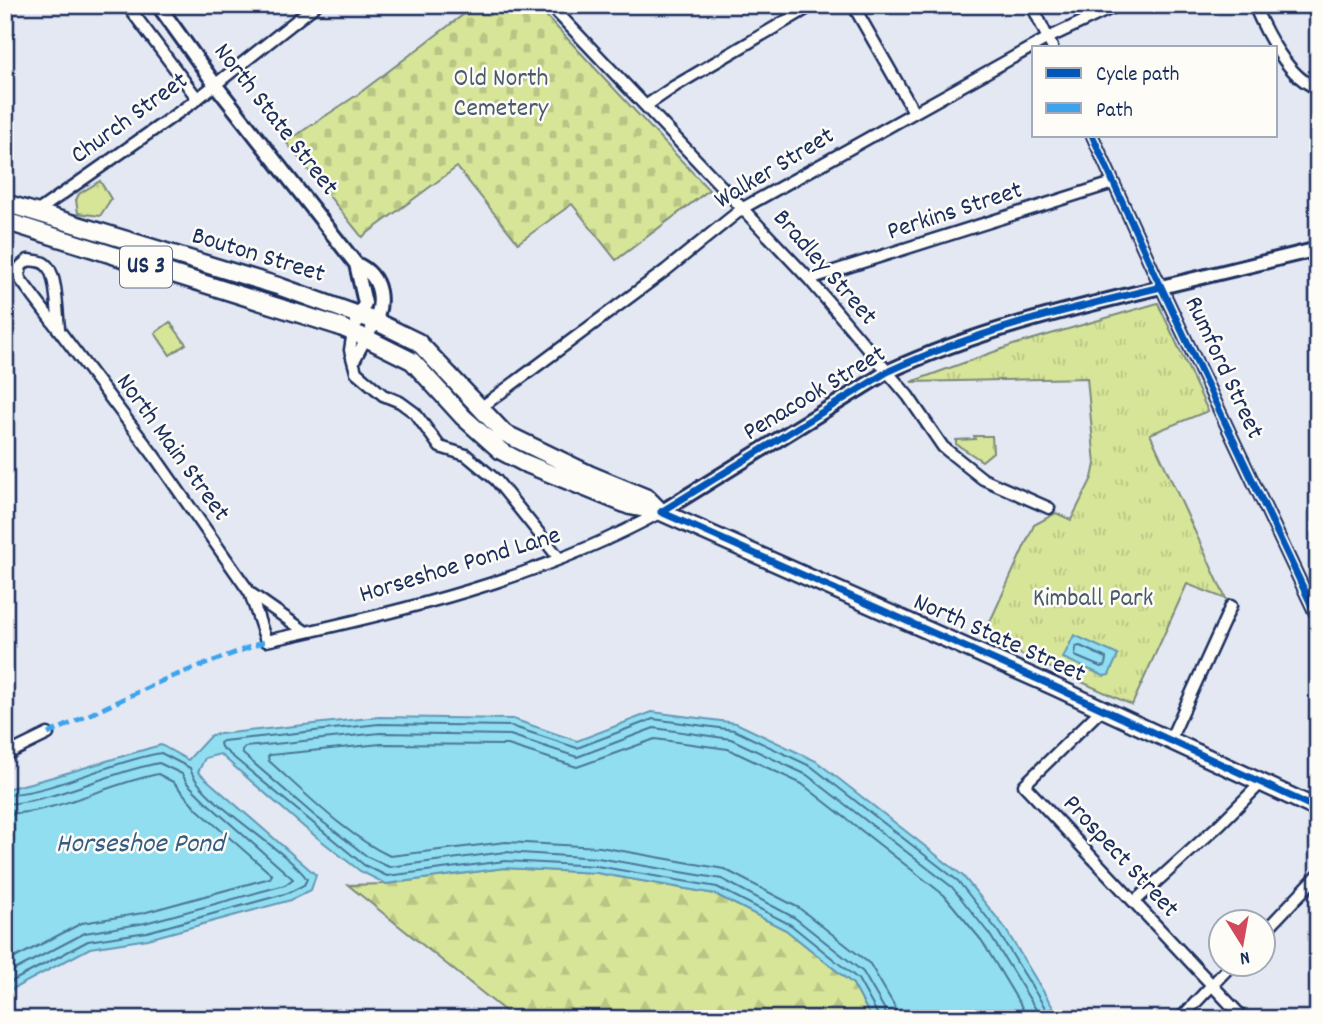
<svg xmlns="http://www.w3.org/2000/svg" width="1323" height="1024" font-family="Dekko,sans-serif">
<style>
.forest{fill:url(#forest-firs);stroke:#798a7b;stroke-width:2}
.cemetery{fill:url(#cemetery-stones);stroke:#798a7b;stroke-width:2}
.park{fill:url(#park-tufts);stroke:#798a7b;stroke-width:2}
.water{fill:#91def0;stroke:#6298b6;stroke-width:2}
.lines{fill:none;stroke-linecap:round;stroke-linejoin:round}
.shore{stroke:#4a7598;stroke-width:2}
.minor-casing{stroke:#1b2f5e;stroke-width:15}
.tertiary-casing{stroke:#1b2f5e;stroke-width:18}
.primary-casing{stroke:#1b2f5e;stroke-width:21}
.minor{stroke:#fdfcf7;stroke-width:10}
.tertiary{stroke:#fdfcf7;stroke-width:12}
.primary{stroke:#fdfcf7;stroke-width:16}
.quiet{stroke:#3da3ed;stroke-width:5;stroke-dasharray:10 5;stroke-linecap:butt}
.cycleway-casing{stroke:#fdfcf7;stroke-width:11}
.cycleway{stroke:#0057b8;stroke-width:7}
.labels{text-anchor:middle;dominant-baseline:central;stroke-width:5;stroke-linejoin:round;paint-order:stroke}
.shield{fill:#fdfcf7;stroke:#5f6c8c;stroke-width:2}
.shield-label{font-size:24px;font-weight:bold;fill:#1b2f5e}
.park-label{font-size:26px;fill:#4a5c6c;stroke:#fdfcf7}
.street-label{font-size:26px;fill:#1b2f5e;stroke:#fdfcf7}
.water-label{font-size:28px;font-style:italic;fill:#385b82;stroke:#fdfcf7}
</style>
<defs>
<pattern id="forest-firs" width="22" height="20" patternUnits="userSpaceOnUse" patternTransform="scale(1.75)"><rect width="22" height="20" fill="#d7e598"/><path d="M5 1l3.5 6h-7zM16 11l3.5 6h-7z" fill="#b8c585"/></pattern>
<pattern id="cemetery-stones" width="16" height="16" patternUnits="userSpaceOnUse" patternTransform="scale(1.75)"><rect width="16" height="16" fill="#d7e598"/><path d="M2 7V4a2 2 0 0 1 4 0v3zM10 15v-3a2 2 0 0 1 4 0v3z" fill="#b8c585"/></pattern>
<pattern id="park-tufts" width="24" height="20" patternUnits="userSpaceOnUse" patternTransform="scale(1.75)"><rect width="24" height="20" fill="#d7e598"/><path d="M3 7l-1-3M5 7V3M7 7l1-3M15 17l-1-3M17 17v-4M19 17l1-3" fill="none" stroke="#b8c585"/></pattern>
</defs>
<rect width="100%" height="100%" fill="#e4e8f3"/>
<filter id="ink" filterUnits="userSpaceOnUse"><feTurbulence type="fractalNoise" baseFrequency=".0143" numOctaves="2"/><feDisplacementMap in="SourceGraphic" scale="14" xChannelSelector="R" yChannelSelector="G"/><feConvolveMatrix kernelMatrix="1 2 1 2 8 2 1 2 1" color-interpolation-filters="sRGB"/></filter>
<g filter="url(#ink)">
<path class="forest" d="M 504,868 L 597,873 L 715,894 L 786,930 L 853,984 L 872,1019 L 515,1019 L 348,885 L 386,884 Z"/>
<path class="cemetery" d="M 476,5 L 536,5 L 709,190 L 616,260 L 572,204 L 518,243 L 457,167 L 362,237 L 286,142 L 357,95 Z"/>
<path class="park" d="M 100,181 L 111,199 L 100,216 L 78,213 L 76,200 L 79,194 Z
M 1158,303 L 1208,411 L 1150,434 L 1226,599 L 1187,584 L 1132,705 L 983,637 L 1034,525 L 1056,513 L 1071,520 L 1092,478 L 1095,464 L 1087,378 L 911,382 L 1013,345 Z
M 170,322 L 186,344 L 170,355 L 155,333 Z
M 974,436 L 992,436 L 993,452 L 982,461 L 956,444 L 956,440 L 975,439 Z"/>
<path class="water" d="M 1074,635 L 1118,655 L 1109,675 L 1104,676 L 1063,658 Z
M 652,712 L 736,723 L 816,761 L 963,876 L 1003,925 L 1060,1019 L 872,1019 L 853,984 L 786,930 L 715,894 L 597,873 L 504,868 L 386,884 L 360,871 L 305,828 L 220,754 L 205,758 L 198,772 L 316,875 L 311,890 L 291,900 L 148,939 L 90,948 L 5,993 L 5,789 C 58,778 109,759 161,745 L 188,760 L 211,735 L 379,717 L 513,719 L 577,741 Z"/>
<g class="lines">
<path class="shore" d="M 1080,646 L 1106,658 L 1105,666 L 1101,667 L 1075,656 L 1076,647 Z
M 5,795 C 59,791 108,762 161,753 L 190,768 C 198,800 285,848 307,879 L 304,885 L 288,893 L 147,932 L 88,941 L 5,985
M 5,804 C 58,801 108,772 159,763 L 182,774 L 187,783 L 206,802 L 293,879 L 285,885 L 145,923 L 85,933 L 5,975
M 5,814 C 58,813 107,784 158,774 L 173,782 L 198,810 L 272,875 L 270,878 L 143,913 L 82,923 L 5,963
M 877,1019 L 877,1013 L 858,979 L 791,925 L 717,887 L 597,866 L 505,861 L 387,876 L 364,865 L 221,747 L 220,743 L 223,741 L 379,724 L 511,726 L 577,748 L 653,719 L 734,730 L 812,767 L 958,881 L 997,930 L 1052,1019
M 886,1019 L 885,1010 L 863,972 L 795,918 L 722,879 L 598,858 L 505,852 L 389,867 L 368,857 L 315,816 L 243,754 L 242,750 L 245,747 L 380,733 L 510,735 L 577,757 L 654,728 L 731,739 L 807,775 L 952,887 L 990,935 L 1042,1019
M 897,1019 L 894,1005 L 870,964 L 799,908 L 724,869 L 600,847 L 506,842 L 390,856 C 347,836 305,793 269,761 L 268,757 L 270,755 L 381,744 L 508,745 L 577,767 L 655,739 L 728,749 L 802,784 L 944,895 L 982,941 L 1029,1019"/>
<g class="minor-casing">
<path id="minor" d="M 127,5 L 197,98
M 550,5 L 809,279 L 908,396 L 943,447 L 983,479 L 1049,508
M 853,5 L 914,112
M 1032,5 L 1052,47
M 1254,5 C 1265,31 1289,80 1318,88
M 647,105 L 675,86 L 813,5
M 1092,135 L 1154,272 L 1318,619
M 35,213 L 192,103 L 316,5
M 5,259 L 155,457 L 250,593 L 306,632
M 19,277 L 21,266 L 28,260 C 35,261 43,260 48,267 C 57,278 57,313 59,328
M 809,279 L 1113,183
M 353,332 L 350,350 L 356,372 L 383,395 L 400,402 L 415,413 L 440,447 L 466,455 L 496,480 L 559,558
M 354,361 L 366,338
M 479,409 L 666,270 L 743,208 L 1048,38 L 1118,5
M 250,593 L 266,641 C 400,612 539,579 661,512
M 1102,709 L 1024,785 L 1244,1019
M 1170,740 L 1231,606
M 5,755 L 48,734
M 1134,902 L 1220,824 L 1261,783
M 1264,932 L 1318,875
M 1180,1019 L 1232,964"/>
</g>
<g class="tertiary-casing">
<path id="tertiary" d="M 158,5 L 214,83 L 356,264 L 365,303 L 357,322
M 356,264 C 383,276 385,304 372,328
M 661,512 L 887,372 C 973,332 1065,310 1157,288 C 1211,275 1264,262 1318,249"/>
</g>
<g class="primary-casing">
<path id="primary" d="M 5,203 L 278,286 L 375,321 L 418,342 L 504,433 L 591,475 L 647,498 L 661,512
M 5,221 L 338,326 L 366,338 L 412,361 L 463,417 L 501,451 L 522,462 L 630,506 L 661,512 L 1053,686 L 1318,809"/>
</g>
<use href="#minor" class="minor"/>
<use href="#tertiary" class="tertiary"/>
<use href="#primary" class="primary"/>
<path class="quiet" d="M 48,734 L 166,679 L 266,641"/>
<g class="cycleway-casing">
<path id="cycleway" d="M 1092,135 L 1154,272 L 1318,619
M 661,512 L 1053,686 L 1318,809
M 661,512 L 887,372 C 975,331 1068,309 1161,287"/>
</g>
<use href="#cycleway" class="cycleway"/>
</g>
</g>
<g class="labels">
<rect class="shield" x="120" y="246.5" width="52" height="41" rx="5"/>
<g class="shield-label">
<text x="146" y="267">US 3</text>
</g>
<g class="park-label">
<text x="501" y="79">Old North<tspan x="501" dy="30">Cemetery</tspan></text>
<text x="1093" y="599">Kimball Park</text>
</g>
<g class="street-label">
<text transform="translate(130 119) rotate(-36)">Church Street</text>
<text transform="translate(275 120) rotate(52)">North State Street</text>
<text transform="translate(775 169) rotate(-31)">Walker Street</text>
<text transform="translate(955 212) rotate(-18)">Perkins Street</text>
<text transform="translate(258 256) rotate(17)">Bouton Street</text>
<text transform="translate(824 268) rotate(49)">Bradley Street</text>
<text transform="translate(1223 368) rotate(65)">Rumford Street</text>
<text transform="translate(815 394) rotate(-31)">Penacook Street</text>
<text transform="translate(172 448) rotate(54)">North Main Street</text>
<text transform="translate(460 566) rotate(-17)">Horseshoe Pond Lane</text>
<text transform="translate(999 639) rotate(24)">North State Street</text>
<text transform="translate(1120 857) rotate(47)">Prospect Street</text>
</g>
<g class="water-label">
<text x="140" y="846">Horseshoe Pond</text>
</g>
</g>
<rect width="1323" height="1024" fill="none" stroke="#fdfcf7" stroke-width="28"/>
<rect x="14" y="14" width="1295" height="996" fill="none" stroke="#1b2f5e" stroke-width="2.5" filter="url(#ink)"/>
<rect x="1032" y="46" width="245" height="91" fill="#fdfcf7" stroke="#a3aaba" stroke-width="2"/>
<rect x="1046" y="68" width="35" height="10" fill="#0057b8" stroke="#a3aaba" stroke-width="2"/>
<text x="1096" y="80" font-size="21" fill="#1b2f5e">Cycle path</text>
<rect x="1046" y="103" width="35" height="10" fill="#3da3ed" stroke="#a3aaba" stroke-width="2"/>
<text x="1096" y="116" font-size="21" fill="#1b2f5e">Path</text>
<g transform="translate(1242 943) rotate(169)"><circle r="33" fill="#fdfcf7" stroke="#a3aaba" stroke-width="2"/>
<path d="M0-5L12 26L0 18L-12 26Z" fill="#d1495b"/>
<text y="-10" font-size="19" font-weight="bold" text-anchor="middle" fill="#1b2f5e">N</text>
</g>
</svg>
